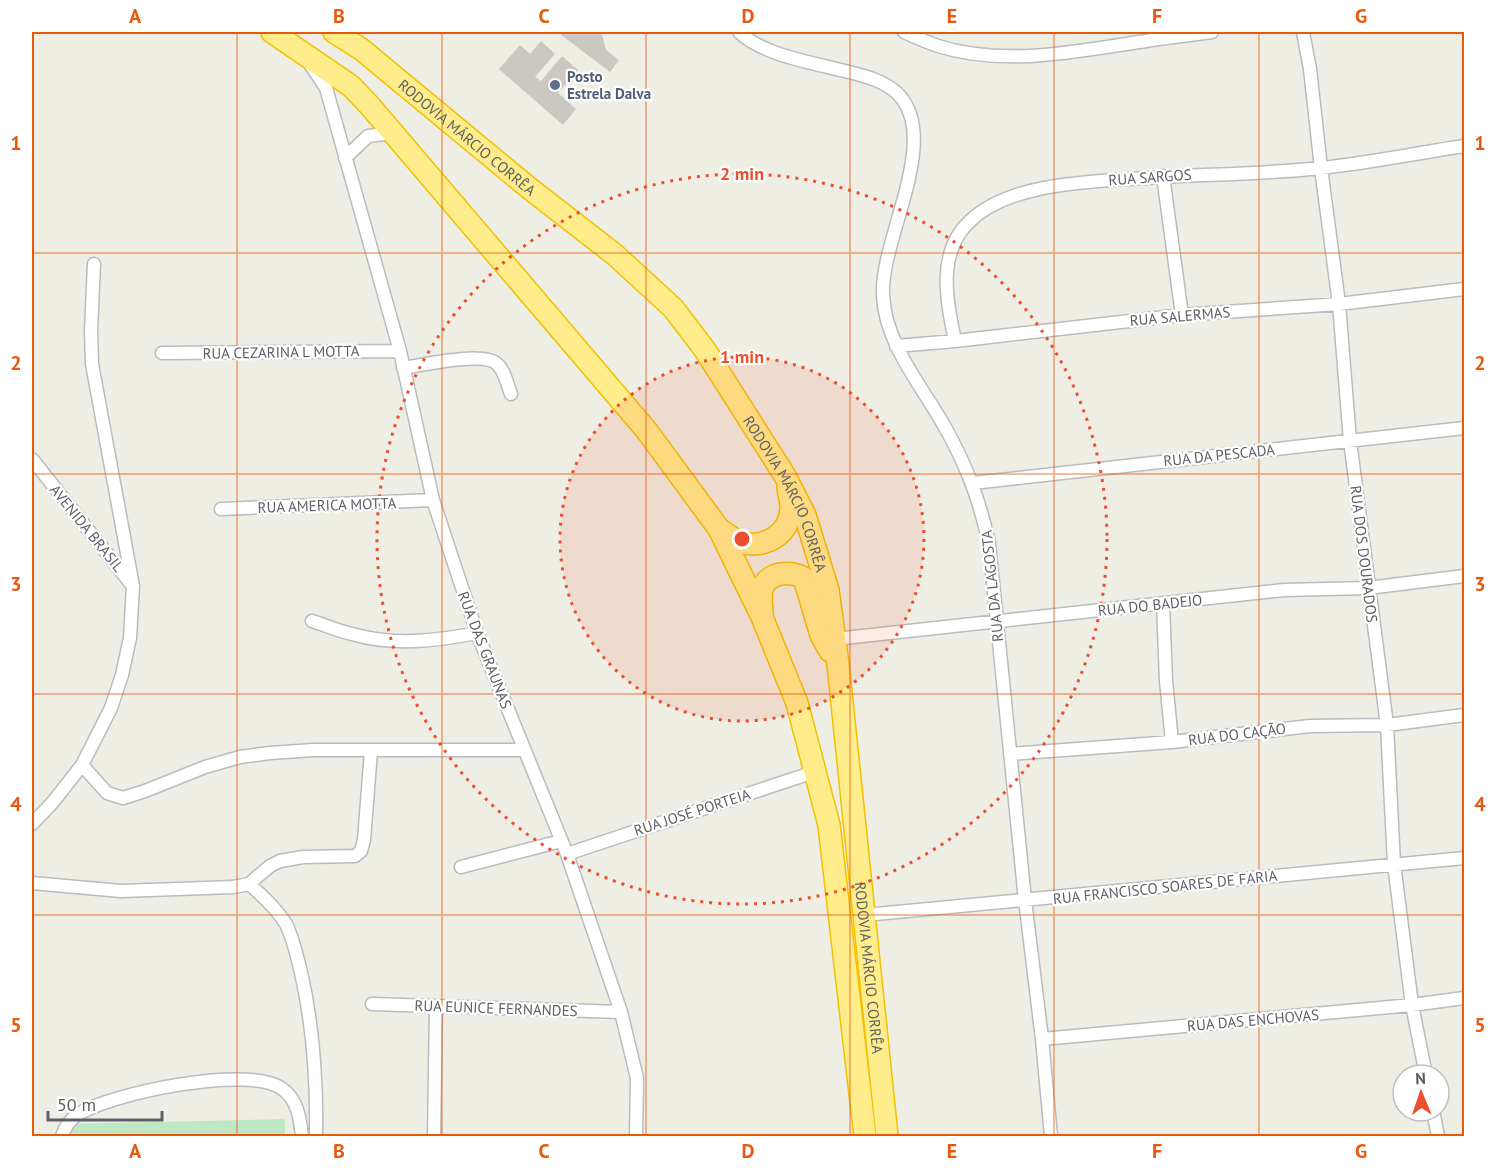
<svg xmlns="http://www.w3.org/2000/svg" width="1496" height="1168" font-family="'PT Sans',sans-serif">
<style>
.green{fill:#c0e7c4}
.building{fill:#cac8c1}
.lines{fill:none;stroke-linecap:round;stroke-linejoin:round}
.street-casing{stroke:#b9bbc0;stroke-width:15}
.highway-casing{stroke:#f3c000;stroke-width:24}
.street{stroke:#fff;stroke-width:12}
.highway{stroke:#ffed8b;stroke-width:21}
.grid{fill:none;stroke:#e8590c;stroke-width:1.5;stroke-opacity:0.55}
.ring{fill:none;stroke:#ed4f2c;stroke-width:3;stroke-dasharray:3 6}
.service-dot{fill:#5c6f8a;stroke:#fff;stroke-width:2}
.labels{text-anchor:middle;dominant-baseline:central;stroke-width:4.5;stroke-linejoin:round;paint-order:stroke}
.service-label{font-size:15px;font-weight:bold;fill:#4e5e75;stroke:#fff;text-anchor:start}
.street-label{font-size:15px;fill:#5c5f65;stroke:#fff}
.centre{fill:#ed4f2c;stroke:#fff;stroke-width:3}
.ring-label{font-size:18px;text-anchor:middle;font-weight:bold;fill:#ed4f2c;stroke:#fff;stroke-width:4.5;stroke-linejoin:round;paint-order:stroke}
.neatline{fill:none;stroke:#e8590c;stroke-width:2}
.grid-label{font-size:20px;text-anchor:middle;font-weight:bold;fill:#e8590c}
</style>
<rect width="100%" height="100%" fill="#efeee4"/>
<path class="green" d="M 285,1119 L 285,1136 L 66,1136 L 66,1124 Z"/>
<path class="building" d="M 562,32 L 597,32 L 602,35 L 606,50 L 619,60 L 610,72 L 560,34 Z
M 541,41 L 555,54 L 535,77 L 541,81 L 562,56 L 578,70 L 558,93 L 576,109 L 563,125 L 499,69 L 520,45 L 530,54 Z"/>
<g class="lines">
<g class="street-casing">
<path id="street" d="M 739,32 C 764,56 815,63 849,72 C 865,76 885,81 898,94 C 942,139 880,240 883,295 C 885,345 923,387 946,429 C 968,469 979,499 989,543 L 1025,900 L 1042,1039 L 1051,1136
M 904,32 C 915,37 926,42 938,46 C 1011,69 1092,48 1166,38
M 1160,32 L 1166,38 L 1212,32
M 1303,32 L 1310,69 L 1321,168 L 1339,304 L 1350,441 L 1387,725 L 1394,864 L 1412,1005 L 1426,1075
M 310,64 L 326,88 L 400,351 L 433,500 L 477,633 L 567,854 L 621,1012 L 637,1078 L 636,1136
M 345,158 L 368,136 L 393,133
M 1163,176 L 1182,315
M 955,341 C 947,302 936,252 970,221 C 1007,185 1081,182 1130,179 C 1193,174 1257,175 1321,168 C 1369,163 1417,153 1464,146
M 896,346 L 955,341 L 1182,315 L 1339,304 L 1464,289
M 162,353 L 400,351
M 403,368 C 422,365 484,351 497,364 C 505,371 507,384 511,394
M 32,459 L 132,585
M 973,483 L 1464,428
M 221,509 L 433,500
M 1163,603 L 1166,681 L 1172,742
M 312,621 C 325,625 338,631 352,634 C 393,646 436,641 477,633
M 835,639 L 1284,590 L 1368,588 L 1464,576
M 1010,754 L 1172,742 L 1310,726 L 1387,725 L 1464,715
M 82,765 L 107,793 L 123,798 L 145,791 L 205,767 L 240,757 L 270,753 L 313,750 L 524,750
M 32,824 L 53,802 L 82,765 L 111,708 L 122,675 L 130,638 L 133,586 L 92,364 L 91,331 L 94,264
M 567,854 L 817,771
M 461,867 L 561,841
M 32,883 L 121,891 L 233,887 L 249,884 L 270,866 L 280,861 L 303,857 L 355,856 L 361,851 L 364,840 L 371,751
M 249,884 C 263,896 276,908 286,924 C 293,938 296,953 300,968 C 313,1023 317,1080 316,1136
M 865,915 L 1464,858
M 372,1004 L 621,1012
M 1042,1039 L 1412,1005 L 1464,998
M 1433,1111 L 1438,1136
M 62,1136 C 65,1127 69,1120 77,1115 C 111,1093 247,1065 281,1088 C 298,1099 300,1119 302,1136
M 434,1136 L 436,1007"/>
</g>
<g class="highway-casing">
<g id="highway">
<path d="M 272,32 L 351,86 L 370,106 L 647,431 L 719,529 L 762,617 L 797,703 L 829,825 L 865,1136"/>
<path id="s1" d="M 334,32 L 361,49 L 529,188 L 614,254 L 673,308 L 705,350 L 785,476 L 805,515 L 828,590 L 838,664 L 887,1136"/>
<path d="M 719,529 C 726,533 732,539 739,542 C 764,550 791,534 791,507 C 791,501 789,494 788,488"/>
<path d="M 762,614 C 762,606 760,596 762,589 C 768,571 791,571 804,578 L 821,635 L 830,651"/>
</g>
</g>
<use href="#street" class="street"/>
<use href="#highway" class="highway"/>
</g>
<path class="grid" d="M 237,32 L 237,1136M 442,32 L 442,1136M 646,32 L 646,1136M 850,32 L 850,1136M 1054,32 L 1054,1136M 1259,32 L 1259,1136M 32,253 L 1464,253M 32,474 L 1464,474M 32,694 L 1464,694M 32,915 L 1464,915"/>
<circle cx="742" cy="539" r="182" fill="#ed4f2c" fill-opacity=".12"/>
<g class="ring">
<circle cx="742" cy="539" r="182"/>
<circle cx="742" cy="539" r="365"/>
</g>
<circle class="service-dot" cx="555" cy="85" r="6"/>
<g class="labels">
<g class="service-label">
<text x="567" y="76">Posto<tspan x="567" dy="17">Estrela Dalva</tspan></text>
</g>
<g class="street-label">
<text stroke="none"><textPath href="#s1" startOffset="170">RODOVIA MÁRCIO CORRÊA</textPath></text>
<text transform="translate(1150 177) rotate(-4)">RUA SARGOS</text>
<text transform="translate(1180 316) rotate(-5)">RUA SALERMAS</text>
<text transform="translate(281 352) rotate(-1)">RUA CEZARINA L MOTTA</text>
<text transform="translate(1219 455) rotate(-6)">RUA DA PESCADA</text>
<text stroke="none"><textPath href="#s1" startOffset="656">RODOVIA MÁRCIO CORRÊA</textPath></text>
<text transform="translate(327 505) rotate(-2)">RUA AMERICA MOTTA</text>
<text transform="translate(87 528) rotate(51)">AVENIDA BRASIL</text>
<text transform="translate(1364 554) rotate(83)">RUA DOS DOURADOS</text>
<text transform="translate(992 586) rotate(-96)">RUA DA LAGOSTA</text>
<text transform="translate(1150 605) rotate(-6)">RUA DO BADEJO</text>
<text transform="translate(485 650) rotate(69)">RUA DAS GRAUNAS</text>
<text transform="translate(1237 734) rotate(-7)">RUA DO CAÇÃO</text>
<text transform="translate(692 812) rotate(-18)">RUA JOSÉ PORTEIA</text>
<text transform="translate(1165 887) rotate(-6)">RUA FRANCISCO SOARES DE FARIA</text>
<text stroke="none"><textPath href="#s1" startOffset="1142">RODOVIA MÁRCIO CORRÊA</textPath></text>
<text transform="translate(496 1008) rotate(2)">RUA EUNICE FERNANDES</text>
<text transform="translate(1253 1020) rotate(-5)">RUA DAS ENCHOVAS</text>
</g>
</g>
<circle cx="742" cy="539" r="9" class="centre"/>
<g class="ring-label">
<text x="742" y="180">2 min</text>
<text x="742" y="363">1 min</text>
</g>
<rect width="1496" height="1168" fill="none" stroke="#ffffff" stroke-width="66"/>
<g transform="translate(1421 1093) rotate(358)"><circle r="28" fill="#ffffff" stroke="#bebfc1" stroke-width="1.5"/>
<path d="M0-4.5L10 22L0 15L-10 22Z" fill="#ed4f2c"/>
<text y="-9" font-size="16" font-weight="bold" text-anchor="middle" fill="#5c5f65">N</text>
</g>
<path d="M48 1111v9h114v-9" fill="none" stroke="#5c5f65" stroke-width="3"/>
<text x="57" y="1111" font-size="18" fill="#5c5f65" stroke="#ffffff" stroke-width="4.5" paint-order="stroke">50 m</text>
<rect x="33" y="33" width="1430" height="1102" class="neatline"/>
<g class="grid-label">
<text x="135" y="23">A</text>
<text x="339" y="23">B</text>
<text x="544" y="23">C</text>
<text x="748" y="23">D</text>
<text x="952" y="23">E</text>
<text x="1157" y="23">F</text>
<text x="1361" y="23">G</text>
<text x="16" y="150">1</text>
<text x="1480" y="150">1</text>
<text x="16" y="370">2</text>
<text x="1480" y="370">2</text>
<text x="16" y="591">3</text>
<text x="1480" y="591">3</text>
<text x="16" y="811">4</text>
<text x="1480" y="811">4</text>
<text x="16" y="1032">5</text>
<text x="1480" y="1032">5</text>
<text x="135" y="1158">A</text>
<text x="339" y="1158">B</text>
<text x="544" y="1158">C</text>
<text x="748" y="1158">D</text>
<text x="952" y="1158">E</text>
<text x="1157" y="1158">F</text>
<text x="1361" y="1158">G</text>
</g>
</svg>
